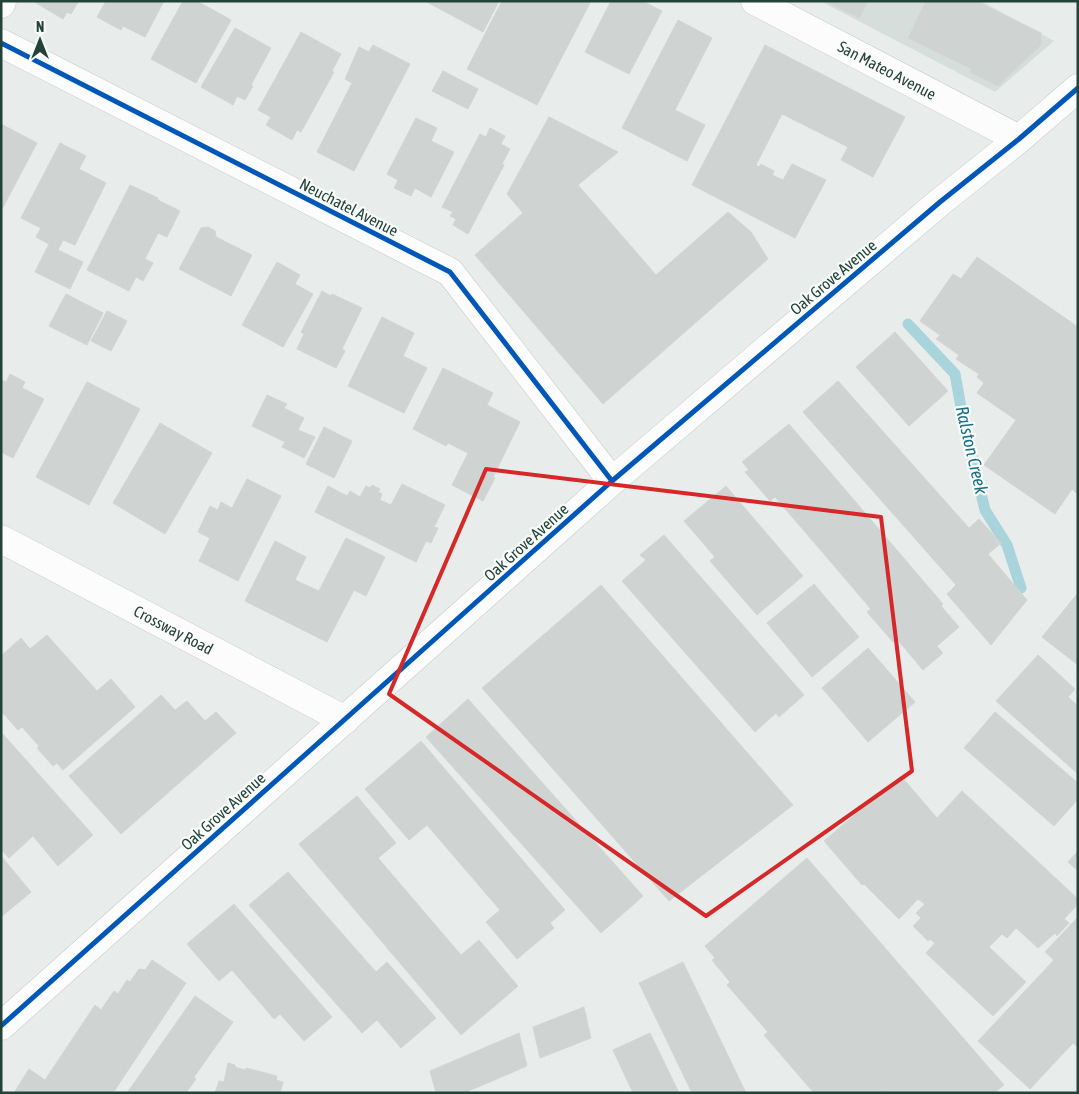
<svg xmlns="http://www.w3.org/2000/svg" width="1079" height="1094" font-family="'Asap Condensed',sans-serif">
<style>
.built{fill:#d6dedb}
.lines{fill:none;stroke-linecap:round;stroke-linejoin:round}
.stream{stroke:#a9d4db;stroke-width:11}
.building{fill:#cfd4d2;stroke:#d1d6d4}
.street-casing{stroke:#c5cac8;stroke-width:29}
.secondary-casing{stroke:#c3cbc8;stroke-width:29}
.street{stroke:#fcfcfc;stroke-width:28}
.secondary{stroke:#fcfcfc;stroke-width:28}
.cycleway-casing{stroke:#f7fbf9;stroke-width:8}
.cycleway{stroke:#0057b8;stroke-width:5}
.marked{fill:none;stroke:#d62828;stroke-width:4;stroke-linejoin:round}
.labels{text-anchor:middle;dominant-baseline:central;stroke-width:4.5;stroke-linejoin:round;paint-order:stroke}
.street-label{font-size:16px;fill:#24423a;stroke:#f7fbf9}
.water-label{font-size:18px;font-style:italic;fill:#1c6f80;stroke:#f7fbf9}
</style>
<rect width="100%" height="100%" fill="#e8edeb"/>
<path class="built" d="M 820,1 L 981,1 L 1054,41 L 995,92 Z"/>
<g class="lines">
<path class="stream" d="M 908,324 L 955,374 L 964,424 L 985,510 L 1007,545 L 1021,588"/>
</g>
<path class="building" d="M 33,1 L 79,1 L 71,14 L 67,12 L 63,19 Z
M 106,1 L 164,1 L 145,37 L 123,26 L 121,30 L 97,17 Z
M 183,1 L 197,1 L 231,20 L 196,83 L 151,59 Z
M 425,1 L 499,1 L 483,32 Z
M 502,1 L 591,1 L 537,105 L 467,69 Z
M 611,1 L 642,1 L 662,11 L 629,74 L 585,52 Z
M 826,1 L 868,1 L 859,18 Z
M 926,1 L 976,1 L 1041,33 L 1041,45 L 998,86 L 970,72 L 972,69 L 908,38 Z
M 678,20 L 712,38 L 675,110 L 705,125 L 687,161 L 622,128 Z
M 235,28 L 271,48 L 251,85 L 253,86 L 245,100 L 237,96 L 233,105 L 201,87 Z
M 301,32 L 341,54 L 332,71 L 334,72 L 301,132 L 297,130 L 292,140 L 266,125 L 271,117 L 258,110 Z
M 373,45 L 410,64 L 354,171 L 317,152 L 352,83 L 345,79 L 359,47 L 369,52 Z
M 765,45 L 905,117 L 873,177 L 841,160 L 848,147 L 782,114 L 756,165 L 759,167 L 761,164 L 774,171 L 772,175 L 783,180 L 792,164 L 826,180 L 795,238 L 692,185 Z
M 443,71 L 478,89 L 468,109 L 432,91 Z
M 549,117 L 618,152 L 578,185 L 656,275 L 728,212 L 751,232 L 768,259 L 603,404 L 475,255 L 523,213 L 507,194 Z
M 416,118 L 437,128 L 431,141 L 454,152 L 431,197 L 415,188 L 411,196 L 394,188 L 398,180 L 387,174 Z
M 1,124 L 37,143 L 1,211 Z
M 490,128 L 505,136 L 501,144 L 510,149 L 502,164 L 504,165 L 468,234 L 453,225 L 456,219 L 450,216 L 453,212 L 442,207 L 480,134 L 486,137 Z
M 60,143 L 86,156 L 79,169 L 106,183 L 75,245 L 63,240 L 58,250 L 83,262 L 70,289 L 35,272 L 49,244 L 36,237 L 41,228 L 21,218 Z
M 130,185 L 158,198 L 158,200 L 180,211 L 167,237 L 158,233 L 145,259 L 153,263 L 143,281 L 136,277 L 129,291 L 87,270 Z
M 208,227 L 215,231 L 216,237 L 252,255 L 231,296 L 179,269 L 201,228 Z
M 977,257 L 1078,327 L 1078,491 L 1076,493 L 1072,489 L 1055,514 L 984,465 L 1016,420 L 977,393 L 984,383 L 977,377 L 979,374 L 956,359 L 959,355 L 936,339 L 940,335 L 920,321 L 953,274 L 961,279 Z
M 277,262 L 300,275 L 295,284 L 313,294 L 283,347 L 242,325 Z
M 322,291 L 331,296 L 332,294 L 362,308 L 342,349 L 345,351 L 336,368 L 297,349 L 304,334 L 301,332 Z
M 66,294 L 103,313 L 87,345 L 49,326 Z
M 107,311 L 127,321 L 111,351 L 91,341 Z
M 382,317 L 414,333 L 403,356 L 427,368 L 404,413 L 348,386 Z
M 895,332 L 948,391 L 909,426 L 856,367 Z
M 443,368 L 493,393 L 487,405 L 520,422 L 493,477 L 495,478 L 483,501 L 452,485 L 468,453 L 448,443 L 446,446 L 413,429 Z
M 10,374 L 25,382 L 22,388 L 44,399 L 13,458 L 1,452 L 1,380 L 6,382 Z
M 838,381 L 969,528 L 979,519 L 1001,543 L 988,554 L 1027,600 L 991,645 L 947,594 L 956,585 L 803,412 Z
M 87,382 L 140,409 L 89,505 L 36,477 Z
M 267,395 L 287,404 L 284,408 L 304,418 L 298,430 L 315,437 L 304,458 L 282,447 L 285,442 L 252,426 Z
M 160,423 L 212,453 L 165,534 L 113,503 Z
M 789,424 L 943,604 L 941,606 L 959,627 L 937,646 L 943,653 L 923,670 L 897,639 L 893,642 L 867,612 L 871,609 L 775,497 L 770,501 L 745,472 L 749,470 L 742,462 Z
M 324,427 L 352,441 L 334,478 L 306,464 Z
M 247,479 L 281,496 L 238,581 L 199,561 L 210,538 L 198,532 L 210,506 L 218,510 L 221,502 L 232,508 Z
M 402,484 L 445,505 L 434,527 L 438,528 L 431,543 L 426,541 L 416,562 L 315,512 L 328,486 L 347,496 L 350,491 L 360,497 L 366,486 L 370,488 L 372,485 L 380,489 L 378,492 L 382,494 L 380,500 L 391,505 Z
M 726,486 L 803,576 L 757,615 L 710,561 L 715,557 L 684,521 Z
M 664,535 L 804,695 L 779,717 L 776,713 L 755,732 L 622,581 L 646,560 L 640,555 Z
M 346,538 L 385,557 L 366,596 L 354,590 L 327,642 L 245,601 L 275,541 L 306,557 L 295,580 L 319,591 Z
M 814,584 L 859,637 L 812,677 L 767,623 Z
M 601,585 L 793,805 L 669,901 L 482,688 Z
M 1078,593 L 1078,665 L 1042,637 Z
M 47,635 L 97,691 L 111,679 L 135,707 L 63,770 L 57,763 L 53,766 L 37,748 L 39,746 L 22,727 L 18,730 L 1,711 L 3,708 L 1,707 L 1,656 L 21,638 L 30,649 Z
M 868,648 L 915,702 L 868,742 L 822,688 Z
M 595,655 L 720,799 L 684,831 L 558,688 Z
M 1038,655 L 1075,689 L 1068,697 L 1078,706 L 1078,774 L 996,701 Z
M 161,695 L 175,710 L 187,701 L 205,721 L 216,712 L 236,733 L 121,834 L 69,776 Z
M 468,699 L 643,896 L 601,933 L 426,737 Z
M 995,712 L 1078,783 L 1078,799 L 1054,826 L 964,748 Z
M 1,732 L 93,835 L 58,866 L 33,836 L 9,858 L 1,849 Z
M 421,741 L 565,910 L 550,923 L 554,928 L 517,959 L 486,922 L 500,910 L 427,825 L 409,840 L 365,789 Z
M 901,776 L 937,818 L 962,791 L 1078,899 L 1078,904 L 1064,919 L 1069,923 L 1057,936 L 1055,933 L 1038,948 L 1016,928 L 1007,938 L 1002,934 L 989,947 L 1026,982 L 993,1016 L 926,953 L 935,943 L 930,939 L 928,941 L 913,926 L 921,918 L 916,913 L 925,904 L 918,899 L 899,919 L 864,884 L 862,885 L 824,841 Z
M 357,796 L 396,843 L 378,858 L 461,955 L 479,940 L 518,986 L 461,1035 L 299,844 Z
M 1078,851 L 1078,871 L 1068,862 Z
M 1,856 L 31,892 L 1,917 Z
M 807,858 L 1004,1085 L 994,1093 L 814,1093 L 764,1035 L 768,1032 L 727,985 L 730,982 L 712,960 L 715,958 L 705,946 Z
M 288,872 L 376,972 L 387,962 L 436,1018 L 401,1048 L 377,1020 L 362,1033 L 249,905 Z
M 234,904 L 332,1017 L 304,1041 L 280,1014 L 274,1019 L 232,970 L 219,981 L 187,944 Z
M 1078,917 L 1078,1047 L 1073,1043 L 1030,1089 L 978,1041 L 1054,960 L 1045,952 Z
M 804,926 L 912,1054 L 914,1052 L 921,1060 L 923,1058 L 932,1069 L 913,1085 L 908,1079 L 891,1093 L 885,1093 L 769,956 Z
M 152,960 L 186,983 L 113,1093 L 14,1093 L 29,1069 L 45,1080 L 95,1005 L 101,1010 L 114,991 L 118,994 L 127,980 L 130,982 L 139,969 L 145,970 Z
M 683,962 L 746,1093 L 692,1093 L 639,983 Z
M 195,996 L 233,1022 L 194,1077 L 196,1079 L 186,1093 L 127,1093 Z
M 584,1007 L 591,1038 L 540,1058 L 533,1027 Z
M 519,1033 L 527,1066 L 464,1093 L 436,1093 L 430,1071 Z
M 650,1033 L 679,1093 L 633,1093 L 613,1050 Z
M 228,1063 L 235,1065 L 235,1067 L 245,1070 L 246,1068 L 277,1076 L 276,1080 L 283,1082 L 280,1093 L 215,1093 L 219,1081 L 224,1082 Z"/>
<g class="lines">
<g class="street-casing">
<g id="street">
<path id="s1" d="M 755,1 L 1019,139"/>
<path d="M 1,4 L 2,1"/>
<path d="M 1,43 L 450,272 L 612,481"/>
<path id="s2" d="M 1,539 L 345,720"/>
</g>
</g>
<g class="secondary-casing">
<path id="secondary" d="M 1,1026 L 612,481 L 940,202 L 1019,139 L 1078,88"/>
</g>
<use href="#street" class="street"/>
<use href="#secondary" class="secondary"/>
<g class="cycleway-casing">
<path id="cycleway" d="M 1,43 L 450,272 L 612,481
M 1,1026 L 612,481 L 940,202 L 1019,139 L 1078,88"/>
</g>
<use href="#cycleway" class="cycleway"/>
</g>
<path class="marked" d="M 486,469 L 881,517 L 912,771 L 706,916 L 389,694 Z"/>
<g class="labels">
<g class="street-label">
<text stroke="none"><textPath href="#s1" startOffset="149">San Mateo Avenue</textPath></text>
<text transform="translate(349 207) rotate(27)">Neuchatel Avenue</text>
<text transform="translate(833 277) rotate(-40)">Oak Grove Avenue</text>
<text transform="translate(526 542) rotate(-42)">Oak Grove Avenue</text>
<text stroke="none"><textPath href="#s2" startOffset="195">Crossway Road</textPath></text>
<text transform="translate(223 811) rotate(-42)">Oak Grove Avenue</text>
</g>
<g class="water-label">
<text transform="translate(972 450) rotate(77)">Ralston Creek</text>
</g>
</g>
<rect width="1079" height="1094" fill="none" stroke="#24423a" stroke-width="5"/>
<g transform="translate(40 40)" stroke="#f7fbf9" stroke-width="4" paint-order="stroke">
<path d="M0-4L9 19L0 12L-9 19Z" fill="#24423a"/>
<text y="-8" font-size="14" font-weight="bold" text-anchor="middle" fill="#24423a">N</text>
</g>
</svg>
